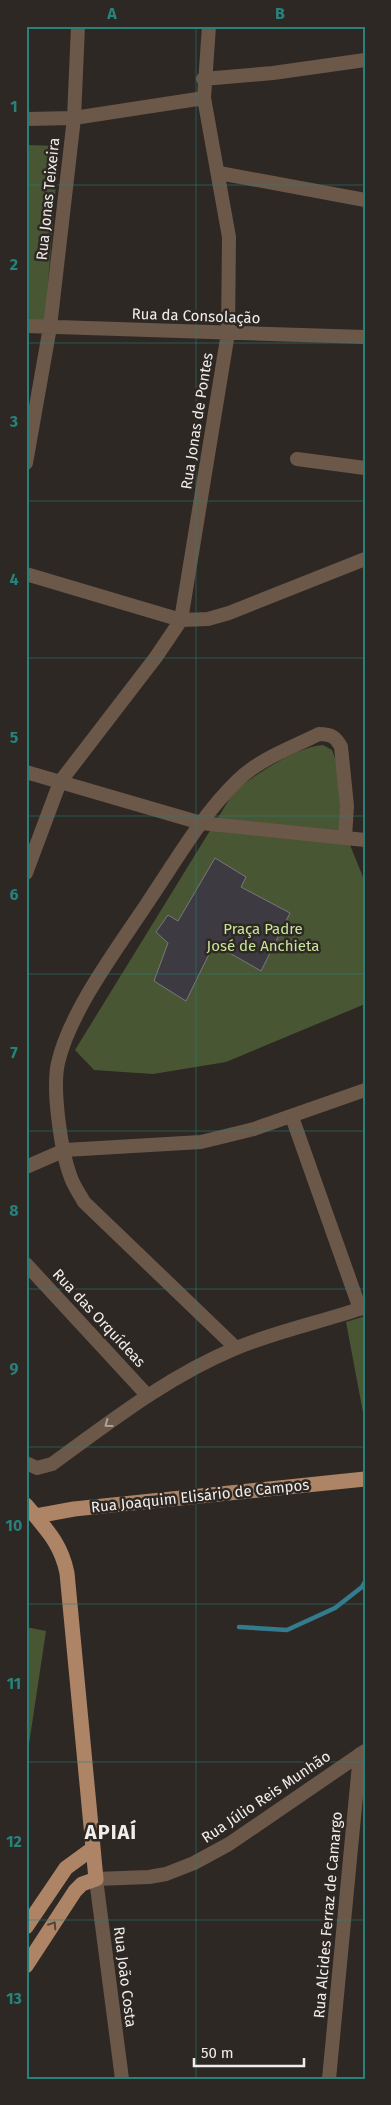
<svg xmlns="http://www.w3.org/2000/svg" width="391" height="2105" font-family="'Fira Sans',sans-serif">
<style>
.green{fill:#495634}
.lines{fill:none;stroke-linecap:round;stroke-linejoin:round}
.stream{stroke:#337c8e;stroke-width:4.5}
.building{fill:#3d3a41;stroke:#7a767e}
.minor{stroke:#6c5849;stroke-width:14}
.major{stroke:#ad8566;stroke-width:15}
.oneway{stroke:#aea29a}
.oneway2{stroke:#544438}
.grid{fill:none;stroke:#26827a;stroke-width:1;stroke-opacity:0.55}
.labels{text-anchor:middle;dominant-baseline:central;stroke-width:5;stroke-linejoin:round;paint-order:stroke}
.street-label{font-size:15px;fill:#f1edea;stroke:#2e2824}
.park-label{font-size:15px;fill:#c7e698;stroke:#2e2824}
.district-label{font-size:20px;font-weight:bold;letter-spacing:1px;fill:#f1edea;stroke:#2e2824}
.neatline{fill:none;stroke:#26827a;stroke-width:2}
.grid-label{font-size:16px;text-anchor:middle;font-weight:bold;fill:#26827a}
</style>
<rect width="100%" height="100%" fill="#2e2824"/>
<path class="green" d="M 26,145 L 59,146 L 45,321 L 26,320 Z
M 323,745 L 332,750 L 337,764 L 350,845 L 365,882 L 365,1004 L 226,1062 L 153,1074 L 94,1070 L 75,1050 L 235,790 C 258,774 295,747 323,745 Z
M 365,1316 L 365,1423 L 346,1322 Z
M 26,1627 L 46,1631 L 26,1764 Z"/>
<g class="lines">
<path class="stream" d="M 239,1627 L 287,1630 L 335,1608 L 362,1587 L 365,1582"/>
</g>
<path class="building" d="M 215,858 L 246,877 L 241,887 L 290,913 L 261,971 L 214,944 L 186,1001 L 154,981 L 168,943 L 156,932 L 168,915 L 178,921 Z"/>
<g class="lines">
<path class="minor" d="M 203,79 L 273,73 L 365,60
M 26,119 L 74,118 L 204,98
M 219,173 L 365,200
M 26,326 L 365,337
M 297,459 L 365,468
M 26,463 L 50,327 L 74,118 L 78,26
M 26,574 L 181,620 L 208,619 L 229,613 L 365,559
M 26,772 L 201,823 L 365,840
M 26,873 L 60,782 L 156,657 L 181,620 L 228,333 L 229,237 L 204,98 L 209,26
M 292,1117 L 360,1309
M 26,1167 L 65,1150 L 201,1142 L 254,1129 L 365,1090
M 26,1264 L 147,1395
M 236,1348 L 84,1202 C 79,1193 73,1185 70,1175 C 61,1150 52,1089 58,1063 C 70,1010 120,945 150,899 C 177,859 202,815 237,781 C 259,759 291,748 319,734 C 331,734 336,737 341,747 L 347,806 L 345,837
M 26,1463 L 37,1468 L 52,1464 C 110,1422 167,1377 234,1349 C 276,1331 322,1322 365,1307
M 122,2079 L 96,1879 L 149,1877 L 166,1874 L 194,1863 L 229,1844 L 365,1751
M 329,2079 L 360,1754"/>
<path class="major" d="M 26,1505 C 46,1529 61,1543 67,1573 L 96,1879 L 82,1884 L 75,1891 L 26,1966
M 36,1516 L 74,1509 L 365,1479
M 26,1927 L 66,1868 L 92,1849"/>
</g>
<defs><path id="oneway-chevron" d="M-2-3.5L2.5 0L-2 3.5" fill="none" stroke-width="1.6" stroke-linecap="round" stroke-linejoin="round" transform="scale(1.25)"/></defs>
<use class="oneway" href="#oneway-chevron" transform="translate(108 1424) rotate(144)"/>
<use class="oneway2" href="#oneway-chevron" transform="translate(53 1925) rotate(-57)"/>
<path class="grid" d="M 196,26 L 196,2079M 26,185 L 365,185M 26,343 L 365,343M 26,501 L 365,501M 26,658 L 365,658M 26,816 L 365,816M 26,974 L 365,974M 26,1131 L 365,1131M 26,1289 L 365,1289M 26,1447 L 365,1447M 26,1604 L 365,1604M 26,1762 L 365,1762M 26,1920 L 365,1920"/>
<g class="labels">
<g class="street-label">
<text transform="translate(48 199) rotate(-84)">Rua Jonas Teixeira</text>
<text transform="translate(196 316) rotate(2)">Rua da Consolação</text>
<text transform="translate(197 421) rotate(-81)">Rua Jonas de Pontes</text>
<text transform="translate(99 1318) rotate(47)">Rua das Orquídeas</text>
<text transform="translate(200 1496) rotate(-6)">Rua Joaquim Elisário de Campos</text>
<text transform="translate(266 1797) rotate(-34)">Rua Júlio Reis Munhão</text>
<text transform="translate(328 1915) rotate(-85)">Rua Alcides Ferraz de Camargo</text>
<text transform="translate(125 1977) rotate(83)">Rua João Costa</text>
</g>
<g class="park-label">
<text x="263" y="929">Praça Padre<tspan x="263" dy="17">José de Anchieta</tspan></text>
</g>
<g class="district-label">
<text x="111" y="1832">APIAÍ</text>
</g>
</g>
<rect width="391" height="2105" fill="none" stroke="#2e2824" stroke-width="55"/>
<path d="M194 2058v8h110v-8" fill="none" stroke="#f1edea" stroke-width="2.5"/>
<text x="201" y="2058" font-size="15" fill="#f1edea" stroke="#2e2824" stroke-width="4" paint-order="stroke">50 m</text>
<rect x="28" y="28" width="336" height="2050" class="neatline"/>
<g class="grid-label">
<text x="112" y="19">A</text>
<text x="280" y="19">B</text>
<text x="14" y="112">1</text>
<text x="14" y="270">2</text>
<text x="14" y="427">3</text>
<text x="14" y="585">4</text>
<text x="14" y="743">5</text>
<text x="14" y="900">6</text>
<text x="14" y="1058">7</text>
<text x="14" y="1216">8</text>
<text x="14" y="1374">9</text>
<text x="14" y="1531">10</text>
<text x="14" y="1689">11</text>
<text x="14" y="1847">12</text>
<text x="14" y="2004">13</text>
</g>
</svg>
